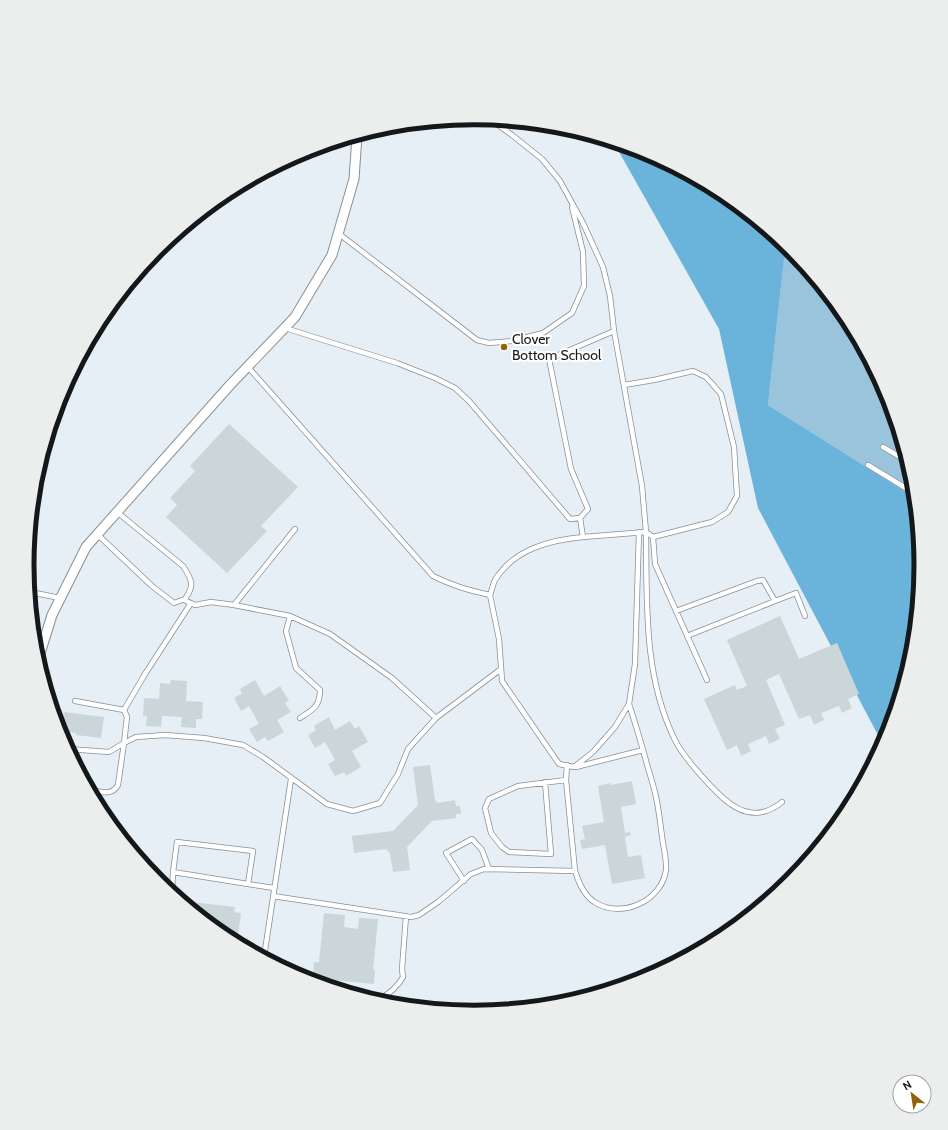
<svg xmlns="http://www.w3.org/2000/svg" width="948" height="1130" font-family="Cabin,sans-serif">
<style>
.green{fill:#9ac4dc}
.forest{fill:#6ab4db}
.building{fill:#cad6d7}
.lines{fill:none;stroke-linecap:round;stroke-linejoin:round}
.lane-casing{stroke:#879096;stroke-width:6}
.street-casing{stroke:#879096;stroke-width:11}
.lane{stroke:#fff;stroke-width:4.5}
.street{stroke:#fff;stroke-width:9}
.poi-dot{fill:#8f620b;stroke:#fff;stroke-width:1.5}
.labels{text-anchor:middle;dominant-baseline:central;stroke-width:4;stroke-linejoin:round;paint-order:stroke}
.poi-label{font-size:14px;fill:#15181a;stroke:#fff;text-anchor:start}
.rim{fill:none;stroke:#15181a;stroke-width:5}
</style>
<rect width="100%" height="100%" fill="#e5eff5"/>
<path class="green" d="M 794,253 L 846,317 L 887,394 L 912,478 L 914,497 L 768,405 L 784,258 Z"/>
<path class="forest" d="M 614,143 L 645,152 L 723,193 L 790,249 L 794,253 L 784,259 L 768,405 L 914,497 L 921,565 L 912,652 L 889,731 L 879,737 L 758,508 L 719,329 Z"/>
<path class="building" d="M 229,424 L 298,487 L 261,526 L 267,531 L 227,573 L 166,517 L 177,505 L 170,498 L 195,471 L 190,466 Z
M 780,616 L 799,659 L 837,643 L 859,694 L 848,699 L 852,708 L 842,713 L 839,706 L 821,713 L 824,720 L 814,725 L 810,715 L 799,719 L 779,674 L 766,680 L 785,725 L 775,729 L 780,739 L 769,744 L 766,736 L 748,744 L 751,751 L 741,756 L 737,745 L 727,750 L 704,699 L 735,685 L 737,690 L 747,686 L 727,640 Z
M 171,680 L 187,681 L 186,701 L 203,702 L 202,719 L 196,719 L 196,728 L 181,727 L 182,717 L 162,716 L 161,727 L 146,726 L 147,716 L 143,716 L 144,698 L 159,699 L 160,683 L 170,684 Z
M 255,680 L 264,696 L 280,686 L 289,701 L 285,703 L 291,712 L 277,720 L 284,732 L 268,741 L 265,737 L 257,742 L 249,729 L 259,724 L 249,706 L 241,711 L 234,698 L 242,693 L 240,689 Z
M 64,712 L 104,717 L 101,738 L 76,735 L 76,733 L 61,731 Z
M 329,717 L 335,730 L 350,721 L 355,729 L 359,726 L 368,742 L 352,751 L 361,767 L 346,776 L 344,772 L 335,776 L 328,764 L 335,760 L 325,742 L 315,748 L 308,735 L 316,730 L 314,726 Z
M 430,765 L 435,800 L 438,803 L 455,800 L 456,806 L 460,806 L 461,814 L 456,814 L 456,818 L 432,821 L 407,847 L 410,870 L 393,872 L 390,853 L 386,849 L 354,853 L 352,836 L 393,831 L 418,805 L 413,767 Z
M 632,781 L 636,804 L 621,807 L 625,833 L 630,832 L 631,835 L 625,837 L 628,857 L 641,855 L 645,878 L 612,884 L 605,845 L 582,849 L 580,840 L 585,839 L 582,826 L 604,822 L 598,786 L 611,783 L 611,785 Z
M 182,901 L 235,907 L 234,912 L 241,913 L 237,943 L 225,937 Z
M 324,913 L 345,915 L 344,927 L 358,929 L 359,918 L 378,919 L 373,970 L 375,970 L 374,984 L 313,978 L 314,962 L 319,962 Z"/>
<g class="lines">
<g class="lane-casing">
<path id="lane" d="M 491,120 L 512,135 L 542,159 L 560,181 L 583,223 L 603,267 L 610,296 L 614,331 L 642,486 L 646,532 L 653,537 L 712,522 L 728,512 L 737,496 L 734,447 L 721,394 L 706,377 L 693,371 L 654,380 L 624,385
M 338,233 L 477,340 L 489,343 L 512,341 L 543,333 L 572,313 L 584,286 L 583,252 L 572,207
M 285,328 L 397,363 L 435,378 L 455,388 L 469,401 L 570,519 L 580,518
M 614,331 L 549,359 L 571,469 L 588,509 L 580,518 L 583,537 L 646,532 C 647,601 643,676 675,740 C 683,757 709,785 723,798 C 742,815 761,819 782,802
M 248,367 L 433,576 C 453,586 468,590 490,595 C 492,590 493,584 495,580 C 514,549 550,540 583,537
M 883,447 L 907,461
M 868,465 L 914,493
M 97,534 L 152,586 L 174,603 L 185,599 C 195,585 192,580 183,566 L 117,512
M 653,537 L 655,564 L 707,680
M 30,592 L 60,598
M 490,595 L 499,639 L 502,681 L 559,764 L 574,767 L 593,752 L 615,727 L 629,704 L 635,664 L 639,532
M 184,600 L 195,605 L 211,602 L 234,605 L 290,616 L 330,634 L 392,678 L 436,718 L 501,669
M 775,601 L 796,593 L 805,616
M 234,605 L 295,529
M 676,611 L 757,581 L 763,580 L 775,601 L 687,636
M 290,616 L 286,631 L 296,668 L 320,690 C 320,707 312,710 300,718
M 124,710 L 145,674 L 191,603
M 68,749 L 109,752 L 124,743 L 127,717 L 124,710 L 75,701
M 567,765 L 566,780 L 575,871 C 579,883 584,896 596,903 C 623,919 662,900 666,870 C 667,859 663,847 662,836 C 660,823 659,810 656,797 C 654,787 651,778 648,768 C 642,746 636,725 629,704
M 576,767 L 643,750
M 545,782 L 551,854 L 509,852 L 502,847 L 491,833 L 485,808 L 489,799 L 518,786 L 566,780
M 90,790 C 101,792 112,796 118,785 L 124,743 L 136,737 L 165,735 L 204,738 L 243,745 L 263,757 L 327,804 L 353,811 L 380,803 L 398,774 L 408,749 L 436,718
M 464,881 L 446,853 L 472,839 L 482,850 L 489,869
M 248,884 L 173,872 L 177,842 L 253,851 L 248,884 L 274,888
M 172,892 L 173,872
M 273,896 L 411,917 L 419,915 L 438,902 L 471,874 L 484,869 L 575,871
M 264,957 L 291,779
M 366,997 L 378,1000 L 378,1001
M 378,1000 C 389,994 397,988 403,977 L 402,969 L 406,916"/>
</g>
<g class="street-casing">
<path id="street" d="M 38,660 L 52,615 L 86,547 L 230,385 L 295,317 L 332,255 L 354,179 L 357,136"/>
</g>
<use href="#lane" class="lane"/>
<use href="#street" class="street"/>
</g>
<circle class="poi-dot" cx="504" cy="347" r="4"/>
<g class="labels">
<g class="poi-label">
<text x="512" y="339">Clover<tspan x="512" dy="16">Bottom School</tspan></text>
</g>
</g>
<path d="M0 0H948V1130H0ZM34 565a440 440 0 1 1 880 0a440 440 0 1 1-880 0Z" fill="#eceded" fill-rule="evenodd"/>
<path class="rim" d="M34 565a440 440 0 1 1 880 0a440 440 0 1 1-880 0Z"/>
<g transform="translate(912 1094) rotate(330)"><circle r="19" fill="#ffffff" stroke="#a1a3a3"/>
<path d="M0-3L7 15L0 10L-7 15Z" fill="#8f620b"/>
<text y="-6" font-size="11" font-weight="bold" text-anchor="middle" fill="#15181a">N</text>
</g>
</svg>
